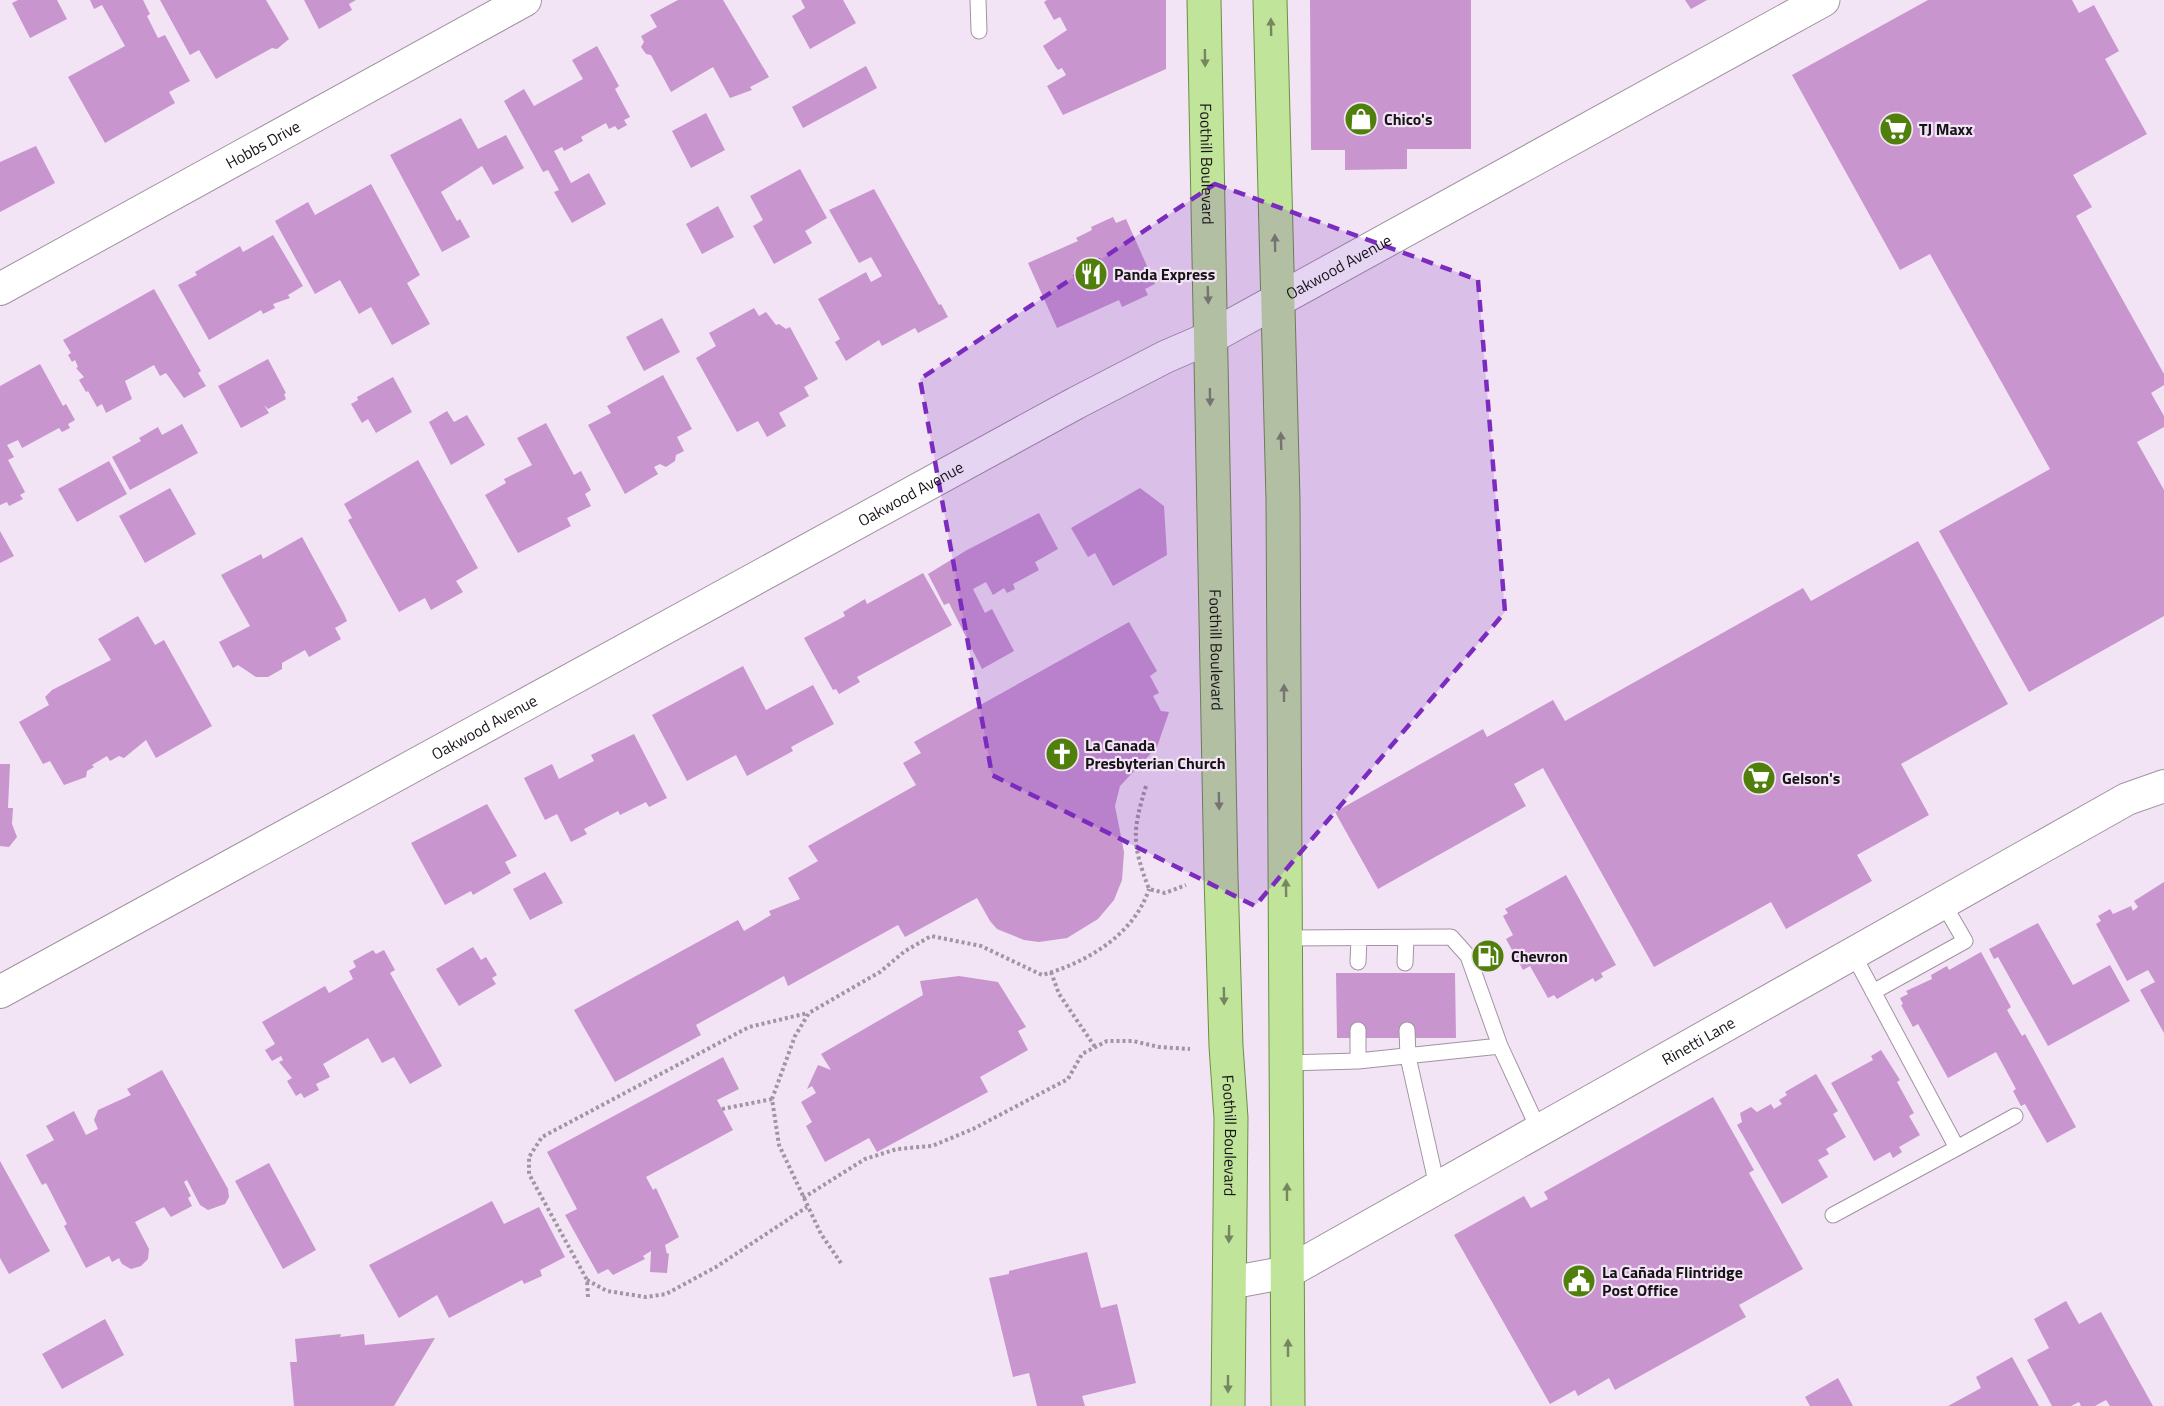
<svg xmlns="http://www.w3.org/2000/svg" width="2164" height="1406" font-family="'Titillium Web',sans-serif">
<style>
.building{fill:#c895cf}
.lines{fill:none;stroke-linecap:round;stroke-linejoin:round}
.lane-casing{stroke:#a193a2;stroke-width:17}
.street-casing{stroke:#a193a2;stroke-width:34}
.secondary-casing{stroke:#a193a2;stroke-width:35}
.primary-casing{stroke:#6b8f42;stroke-width:35}
.path{stroke:#a095a2;stroke-width:4;stroke-dasharray:3 3;stroke-linecap:butt}
.lane{stroke:#fff;stroke-width:15}
.street{stroke:#fff;stroke-width:32}
.secondary{stroke:#fff;stroke-width:33}
.primary{stroke:#c1e49b;stroke-width:33}
.oneway{fill:#758660}
.marked{fill:#7b2cbf;fill-opacity:0.2;stroke:#7b2cbf;stroke-width:4.5;stroke-dasharray:12 8;stroke-linejoin:round}
.labels{text-anchor:middle;dominant-baseline:central;stroke-width:4.5;stroke-linejoin:round;paint-order:stroke}
.poi-label{font-size:16px;font-weight:bold;fill:#181319;stroke:#f2e4f4;text-anchor:start}
.street-label{font-size:16px;fill:#181319;stroke:#f2e4f4}
</style>
<rect width="100%" height="100%" fill="#f2e4f4"/>
<path class="building" d="M 18,0 L 57,0 L 67,19 L 30,38 L 12,3 Z
M 90,0 L 143,0 L 150,14 L 147,16 L 158,38 L 165,35 L 190,81 L 169,92 L 175,103 L 105,143 L 68,77 L 125,46 L 102,5 L 94,9 Z
M 160,0 L 266,0 L 289,39 L 277,49 L 272,48 L 216,79 L 199,50 L 190,55 Z
M 304,0 L 356,0 L 349,4 L 352,10 L 319,29 Z
M 678,0 L 723,0 L 769,77 L 750,87 L 752,90 L 730,98 L 713,67 L 671,92 L 651,55 L 646,54 L 641,47 L 644,42 L 641,36 L 657,27 L 650,15 Z
M 801,0 L 843,0 L 856,23 L 810,49 L 792,16 L 805,8 Z
M 1047,0 L 1166,0 L 1166,69 L 1063,115 L 1047,86 L 1066,75 L 1062,68 L 1058,70 L 1055,66 L 1043,46 L 1067,30 L 1060,17 L 1054,20 L 1044,2 Z
M 1310,0 L 1471,0 L 1471,149 L 1407,149 L 1407,169 L 1345,170 L 1345,150 L 1311,150 Z
M 1685,0 L 1707,0 L 1691,9 Z
M 1928,0 L 2072,0 L 2079,13 L 2094,5 L 2119,51 L 2105,59 L 2147,134 L 2073,175 L 2092,207 L 2076,216 L 2164,374 L 2164,385 L 2151,393 L 2164,416 L 2164,427 L 2137,442 L 2164,490 L 2164,616 L 2029,692 L 1939,531 L 2050,469 L 1930,254 L 1900,270 L 1792,75 Z
M 597,46 L 619,86 L 615,89 L 630,117 L 624,120 L 627,125 L 618,130 L 615,126 L 609,129 L 606,123 L 581,137 L 583,141 L 564,151 L 562,147 L 554,151 L 571,183 L 589,173 L 606,204 L 572,223 L 554,192 L 559,190 L 548,170 L 543,172 L 504,101 L 524,89 L 534,106 L 583,79 L 572,60 Z
M 866,66 L 877,88 L 803,128 L 792,107 Z
M 706,113 L 725,150 L 691,168 L 672,131 Z
M 461,118 L 478,149 L 506,135 L 524,168 L 493,185 L 482,166 L 441,192 L 457,221 L 460,219 L 470,237 L 442,252 L 390,155 Z
M 36,146 L 55,183 L 0,212 L 0,162 Z
M 800,169 L 827,218 L 805,231 L 812,243 L 774,264 L 753,226 L 763,220 L 750,196 Z
M 371,184 L 420,275 L 407,283 L 430,324 L 392,345 L 371,307 L 359,314 L 340,280 L 315,294 L 275,221 L 308,202 L 315,215 Z
M 874,189 L 939,305 L 941,304 L 948,317 L 918,333 L 915,328 L 882,346 L 879,340 L 846,361 L 835,342 L 840,339 L 818,299 L 866,272 L 871,282 L 882,276 L 871,257 L 859,263 L 829,210 Z
M 718,206 L 734,237 L 702,254 L 686,224 Z
M 1113,217 L 1116,223 L 1126,219 L 1155,284 L 1145,289 L 1148,295 L 1122,307 L 1119,300 L 1057,328 L 1028,263 L 1078,241 L 1076,238 L 1092,230 L 1091,227 Z
M 273,235 L 303,286 L 288,295 L 290,298 L 273,304 L 275,308 L 263,314 L 261,310 L 209,340 L 178,285 L 197,275 L 195,272 L 240,246 L 243,252 Z
M 154,289 L 201,371 L 198,373 L 206,386 L 184,398 L 166,373 L 160,376 L 154,365 L 125,381 L 132,399 L 106,413 L 102,404 L 97,407 L 88,391 L 86,392 L 79,380 L 84,377 L 76,368 L 78,367 L 75,360 L 72,362 L 68,355 L 71,353 L 63,340 Z
M 754,308 L 759,316 L 766,312 L 776,325 L 779,324 L 786,329 L 790,327 L 818,379 L 804,387 L 809,396 L 779,413 L 786,426 L 767,437 L 758,421 L 737,432 L 696,358 L 716,346 L 709,333 Z
M 662,318 L 680,352 L 644,371 L 626,337 Z
M 268,359 L 286,393 L 284,394 L 286,399 L 268,409 L 264,405 L 269,413 L 241,428 L 218,386 Z
M 40,364 L 63,406 L 66,404 L 75,420 L 68,424 L 70,428 L 62,432 L 59,428 L 22,448 L 18,440 L 7,445 L 14,457 L 8,460 L 25,492 L 20,495 L 23,499 L 9,506 L 7,502 L 0,505 L 0,386 Z
M 663,375 L 692,429 L 677,437 L 684,451 L 676,455 L 675,461 L 666,467 L 660,464 L 654,467 L 658,474 L 625,494 L 588,425 L 611,413 L 607,406 Z
M 393,377 L 412,412 L 376,433 L 368,419 L 362,423 L 351,404 L 358,400 L 357,397 Z
M 447,411 L 454,422 L 467,415 L 485,445 L 451,465 L 429,422 Z
M 546,423 L 574,475 L 581,471 L 591,490 L 585,494 L 591,506 L 567,518 L 571,526 L 518,553 L 485,495 L 506,483 L 504,479 L 532,465 L 517,438 Z
M 182,424 L 198,453 L 130,490 L 112,457 L 141,441 L 139,438 L 158,427 L 162,435 Z
M 418,460 L 478,568 L 456,581 L 463,592 L 431,610 L 425,598 L 399,612 L 348,520 L 352,518 L 344,504 Z
M 109,461 L 127,494 L 77,522 L 58,489 Z
M 170,488 L 196,534 L 145,563 L 119,516 Z
M 1140,488 L 1164,506 L 1167,555 L 1113,586 L 1095,553 L 1088,557 L 1071,528 Z
M 1039,513 L 1058,549 L 1035,562 L 1039,570 L 1013,584 L 1015,589 L 1007,593 L 1004,588 L 993,595 L 986,582 L 973,589 L 985,613 L 992,609 L 1014,651 L 982,669 L 949,603 L 944,605 L 928,574 L 967,550 Z
M 0,531 L 14,556 L 0,563 Z
M 302,537 L 344,614 L 347,621 L 335,628 L 341,639 L 309,657 L 305,650 L 282,663 L 282,669 L 268,677 L 256,677 L 238,665 L 233,668 L 219,642 L 250,626 L 221,575 L 261,554 L 263,559 Z
M 1918,541 L 2008,704 L 1901,764 L 1929,815 L 1857,855 L 1872,881 L 1786,929 L 1771,902 L 1654,967 L 1543,768 L 1514,784 L 1526,806 L 1378,889 L 1335,812 L 1483,729 L 1487,737 L 1553,700 L 1565,721 L 1803,588 L 1811,601 Z
M 923,573 L 952,625 L 857,677 L 860,682 L 839,694 L 836,689 L 833,690 L 804,638 L 845,616 L 843,612 L 865,599 L 867,604 Z
M 138,616 L 155,645 L 164,640 L 212,726 L 156,758 L 146,740 L 124,758 L 119,756 L 110,761 L 107,756 L 92,765 L 94,767 L 87,771 L 86,777 L 64,785 L 50,761 L 43,764 L 19,722 L 49,705 L 45,697 L 52,690 L 111,660 L 98,639 Z
M 1129,622 L 1157,671 L 1150,676 L 1159,693 L 1153,696 L 1161,711 L 1169,712 L 1157,747 L 1120,786 L 1115,806 L 1124,852 L 1122,880 L 1114,900 L 1098,919 L 1067,938 L 1039,942 L 1024,940 L 997,929 L 990,921 L 977,898 L 905,937 L 898,925 L 788,986 L 784,976 L 696,1025 L 701,1035 L 615,1082 L 574,1010 L 738,920 L 744,931 L 771,915 L 769,911 L 800,899 L 788,878 L 818,861 L 808,846 L 916,785 L 903,763 L 921,753 L 914,742 Z
M 743,666 L 766,710 L 813,685 L 834,724 L 791,747 L 793,751 L 747,776 L 736,755 L 687,781 L 652,715 Z
M 634,734 L 667,798 L 649,807 L 646,802 L 620,815 L 618,811 L 584,829 L 587,834 L 571,842 L 557,814 L 545,820 L 524,778 L 552,764 L 559,779 L 594,761 L 591,755 Z
M 0,764 L 10,764 L 8,808 L 13,808 L 12,824 L 17,837 L 9,847 L 0,846 Z
M 487,804 L 517,856 L 505,862 L 511,873 L 473,895 L 471,891 L 445,905 L 411,843 Z
M 545,872 L 563,903 L 530,920 L 513,889 Z
M 1566,875 L 1616,965 L 1601,973 L 1603,977 L 1595,982 L 1593,978 L 1557,999 L 1554,995 L 1548,998 L 1530,966 L 1523,970 L 1506,939 L 1513,935 L 1503,916 L 1508,913 L 1505,909 Z
M 2164,882 L 2164,1033 L 2140,990 L 2155,982 L 2148,970 L 2127,981 L 2096,924 L 2101,921 L 2098,916 L 2110,909 L 2113,914 L 2131,906 L 2133,911 L 2138,907 L 2134,901 Z
M 2038,923 L 2073,985 L 2110,965 L 2130,1001 L 2048,1046 L 1998,957 L 1994,959 L 1989,949 Z
M 473,947 L 481,960 L 486,957 L 497,975 L 492,978 L 496,984 L 459,1006 L 436,969 Z
M 373,950 L 376,954 L 384,950 L 395,970 L 390,973 L 442,1066 L 410,1084 L 394,1057 L 382,1063 L 368,1038 L 323,1064 L 330,1077 L 316,1084 L 319,1090 L 304,1098 L 301,1093 L 296,1096 L 287,1081 L 292,1078 L 279,1062 L 283,1060 L 281,1056 L 272,1061 L 265,1050 L 275,1044 L 262,1022 L 325,986 L 329,993 L 353,979 L 349,971 L 356,967 L 353,961 Z
M 1981,952 L 2011,1007 L 2007,1010 L 2022,1036 L 2025,1034 L 2076,1127 L 2047,1143 L 2025,1104 L 2021,1106 L 2013,1091 L 2016,1089 L 1996,1052 L 1948,1078 L 1918,1024 L 1913,1027 L 1901,1005 L 1903,1004 L 1900,998 L 1908,994 L 1906,991 L 1932,979 L 1931,975 L 1947,966 L 1949,970 Z
M 1336,973 L 1455,973 L 1456,1038 L 1337,1038 Z
M 959,976 L 998,982 L 1026,1027 L 1018,1031 L 1028,1050 L 980,1077 L 988,1092 L 877,1152 L 869,1138 L 825,1162 L 806,1126 L 812,1122 L 801,1102 L 816,1093 L 812,1086 L 807,1089 L 818,1065 L 831,1070 L 821,1054 L 923,995 L 920,981 Z
M 1881,1050 L 1900,1080 L 1897,1082 L 1914,1113 L 1909,1116 L 1920,1135 L 1899,1147 L 1902,1152 L 1893,1158 L 1890,1152 L 1874,1161 L 1831,1083 L 1873,1060 L 1871,1056 Z
M 723,1057 L 739,1089 L 717,1100 L 733,1130 L 646,1177 L 653,1190 L 656,1188 L 679,1237 L 665,1245 L 667,1254 L 669,1253 L 667,1273 L 650,1272 L 651,1251 L 643,1256 L 645,1259 L 613,1275 L 608,1269 L 598,1274 L 565,1215 L 577,1209 L 547,1152 Z
M 162,1070 L 228,1189 L 229,1197 L 225,1204 L 208,1210 L 200,1205 L 187,1180 L 184,1182 L 191,1196 L 188,1198 L 192,1206 L 171,1217 L 164,1207 L 135,1222 L 149,1249 L 148,1259 L 141,1266 L 131,1269 L 122,1264 L 119,1258 L 112,1262 L 109,1256 L 86,1268 L 64,1226 L 67,1224 L 46,1183 L 42,1185 L 26,1155 L 54,1140 L 46,1126 L 74,1111 L 86,1135 L 98,1129 L 94,1120 L 98,1110 L 131,1095 L 127,1089 Z
M 1816,1074 L 1838,1111 L 1833,1114 L 1846,1137 L 1826,1149 L 1829,1154 L 1818,1160 L 1828,1177 L 1782,1204 L 1737,1125 L 1742,1122 L 1740,1113 L 1751,1107 L 1757,1112 L 1771,1104 L 1774,1109 L 1782,1104 L 1779,1100 L 1787,1095 L 1785,1092 Z
M 1713,1097 L 1754,1170 L 1749,1173 L 1803,1269 L 1739,1305 L 1746,1317 L 1615,1390 L 1609,1378 L 1578,1396 L 1575,1390 L 1550,1404 L 1454,1235 L 1524,1196 L 1531,1208 L 1548,1199 L 1544,1192 Z
M 0,1161 L 50,1251 L 9,1274 L 0,1258 Z
M 269,1163 L 316,1250 L 283,1269 L 235,1181 Z
M 492,1201 L 504,1224 L 539,1207 L 565,1257 L 540,1270 L 542,1276 L 524,1284 L 522,1280 L 449,1318 L 437,1295 L 399,1318 L 369,1265 Z
M 1087,1252 L 1101,1308 L 1117,1304 L 1136,1383 L 1082,1396 L 1085,1406 L 1037,1406 L 1029,1373 L 1013,1377 L 989,1278 L 1009,1274 L 1009,1271 Z
M 2066,1301 L 2079,1324 L 2101,1312 L 2153,1406 L 2110,1406 L 2106,1400 L 2095,1406 L 2081,1406 L 2079,1402 L 2071,1406 L 2052,1406 L 2027,1360 L 2049,1348 L 2034,1319 Z
M 105,1319 L 124,1355 L 62,1389 L 42,1354 Z
M 341,1334 L 340,1337 L 364,1334 L 365,1345 L 435,1338 L 394,1406 L 294,1406 L 290,1362 L 297,1362 L 295,1339 Z
M 2012,1357 L 2039,1406 L 1948,1406 L 1981,1388 L 1976,1377 Z
M 1838,1378 L 1853,1406 L 1810,1406 L 1805,1397 Z"/>
<g class="lines">
<g class="lane-casing">
<path id="lane" d="M 978,0 L 979,31
M 1286,938 L 1451,937 L 1468,956 L 1500,1046 L 1539,1130
M 1358,962 L 1359,938
M 1405,963 L 1406,938
M 1873,992 L 1965,941 L 1943,903
M 1407,1030 L 1408,1057 L 1437,1186
M 1358,1061 L 1358,1030
M 1287,1063 L 1358,1061 L 1500,1046
M 1957,1148 L 2015,1116
M 1833,1215 L 1957,1148 L 1853,954"/>
</g>
<g class="street-casing">
<g id="street">
<path id="s1" d="M 0,289 L 525,0"/>
<path id="s2" d="M 0,992 L 1076,403 L 1165,357 L 1209,338"/>
<path id="s3" d="M 1229,1283 L 1288,1272 L 2127,799 L 2164,786"/>
</g>
</g>
<g class="secondary-casing">
<g id="secondary">
<path id="s4" d="M 1209,338 L 1823,0"/>
</g>
</g>
<g class="primary-casing">
<g id="primary">
<path id="s5" d="M 1204,0 L 1221,877 L 1226,1046 L 1231,1118 L 1228,1406"/>
<path d="M 1270,0 L 1283,500 L 1288,1406"/>
</g>
</g>
<path class="path" d="M 1146,786 C 1132,832 1132,844 1149,889 L 1165,893 L 1186,885
M 1051,972 L 1059,994 L 1095,1047
M 722,1109 L 772,1099
M 803,1198 L 865,1159 L 897,1149 L 932,1146 L 973,1129 L 1068,1079 L 1082,1054 L 1107,1041 L 1133,1041 L 1159,1047 L 1190,1049
M 841,1263 L 821,1234 L 779,1145 L 772,1099 L 795,1036 L 809,1013 L 880,972 L 905,951 L 931,936 L 981,946 L 1042,975 C 1086,963 1134,935 1149,889
M 587,1280 L 607,1291 L 646,1297 L 666,1294 L 716,1267 L 807,1207
M 588,1297 L 587,1280 L 529,1174 L 529,1157 L 542,1137 L 749,1027 L 808,1013"/>
<use href="#lane" class="lane"/>
<use href="#street" class="street"/>
<use href="#secondary" class="secondary"/>
<use href="#primary" class="primary"/>
</g>
<defs><path id="oneway-solid" d="M-6-.8H1V-3.2L6.5 0L1 3.2V.8H-6Z" transform="scale(1.5)"/></defs>
<g class="oneway">
<use href="#oneway-solid" transform="translate(1271 27) rotate(-91)"/>
<use href="#oneway-solid" transform="translate(1205 58) rotate(89)"/>
<use href="#oneway-solid" transform="translate(1275 243) rotate(-91)"/>
<use href="#oneway-solid" transform="translate(1208 295) rotate(88)"/>
<use href="#oneway-solid" transform="translate(1210 397) rotate(89)"/>
<use href="#oneway-solid" transform="translate(1281 441) rotate(-92)"/>
<use href="#oneway-solid" transform="translate(1284 693) rotate(-90)"/>
<use href="#oneway-solid" transform="translate(1219 801) rotate(89)"/>
<use href="#oneway-solid" transform="translate(1286 888) rotate(-91)"/>
<use href="#oneway-solid" transform="translate(1224 996) rotate(89)"/>
<use href="#oneway-solid" transform="translate(1287 1192) rotate(-90)"/>
<use href="#oneway-solid" transform="translate(1229 1234) rotate(91)"/>
<use href="#oneway-solid" transform="translate(1288 1348) rotate(-90)"/>
<use href="#oneway-solid" transform="translate(1228 1384) rotate(90)"/>
</g>
<path class="marked" d="M 1215,184 L 1478,280 L 1505,612 L 1255,906 L 992,775 L 920,379 Z"/>
<defs>
<g id="shop-disc" transform="scale(1.725)"><circle r="9.5" fill="#507f0c" stroke="#f2e4f4"/><path d="M-5-2.5h2.3a2.7 3.5 0 0 1 5.4 0H5L5.5 6h-11ZM-1.5-2.5h3a1.5 2.3 0 0 0-3 0Z" fill="#fff"/></g>
<g id="supermarket-disc" transform="scale(1.725)"><circle r="9.5" fill="#507f0c" stroke="#f2e4f4"/><path d="M-6-5.5h2.5l.6 2H6L4.5 2H-2.5L-4.4-4H-6ZM-1.5 3.2a1.3 1.3 0 1 0 .1 0ZM3 3.2a1.3 1.3 0 1 0 .1 0Z" fill="#fff"/></g>
<g id="restaurant-disc" transform="scale(1.725)"><circle r="9.5" fill="#507f0c" stroke="#f2e4f4"/><path d="M-5-6h1v4h1v-4h1v4h1v-4h1v5L-1.5 .5V6h-2V.5L-5-1ZM5-6V6H3V1.5H1.5Q1.5-4 5-6Z" fill="#fff"/></g>
<g id="church-disc" transform="scale(1.725)"><circle r="9.5" fill="#507f0c" stroke="#f2e4f4"/><path d="M-1.2-6h2.4v3.5h3.3v2.4h-3.3V6h-2.4V-.1h-3.3v-2.4h3.3Z" fill="#fff"/></g>
<g id="fuel-disc" transform="scale(1.725)"><circle r="9.5" fill="#507f0c" stroke="#f2e4f4"/><path d="M-5.5-6h7V0h2V4h1.3V-2.5L3-4.5l.8-.8L6-3V5H2.5V1h-1V6h-7ZM-4.2-4.7v3.2H.2V-4.7Z" fill="#fff"/></g>
<g id="civic-disc" transform="scale(1.725)"><circle r="9.5" fill="#507f0c" stroke="#f2e4f4"/><path d="M-.6-6.5H3V-4.5H.6V-3L4-1V1h2V6H-6V1h2V-1L-.6-3ZM-1.2 2.5V6h2.4V2.5Z" fill="#fff"/></g>
</defs>
<g fill-rule="evenodd">
<use href="#shop-disc" x="1361" y="119"/>
<use href="#supermarket-disc" x="1896" y="129"/>
<use href="#restaurant-disc" x="1091" y="274"/>
<use href="#church-disc" x="1062" y="754"/>
<use href="#supermarket-disc" x="1759" y="778"/>
<use href="#fuel-disc" x="1488" y="956"/>
<use href="#civic-disc" x="1579" y="1281"/>
</g>
<g class="labels">
<g class="poi-label">
<text x="1384" y="119">Chico's</text>
<text x="1919" y="129">TJ Maxx</text>
<text x="1114" y="274">Panda Express</text>
<text x="1085" y="745">La Canada<tspan x="1085" dy="18">Presbyterian Church</tspan></text>
<text x="1782" y="778">Gelson's</text>
<text x="1511" y="956">Chevron</text>
<text x="1602" y="1272">La Cañada Flintridge<tspan x="1602" dy="18">Post Office</tspan></text>
</g>
<g class="street-label">
<text stroke="none"><textPath href="#s1" startOffset="300">Hobbs Drive</textPath></text>
<text stroke="none"><textPath href="#s5" startOffset="164">Foothill Boulevard</textPath></text>
<text stroke="none"><textPath href="#s4" startOffset="148">Oakwood Avenue</textPath></text>
<text stroke="none"><textPath href="#s2" startOffset="1038">Oakwood Avenue</textPath></text>
<text stroke="none"><textPath href="#s5" startOffset="650">Foothill Boulevard</textPath></text>
<text stroke="none"><textPath href="#s2" startOffset="552">Oakwood Avenue</textPath></text>
<text stroke="none"><textPath href="#s3" startOffset="531">Rinetti Lane</textPath></text>
<text stroke="none"><textPath href="#s5" startOffset="1136">Foothill Boulevard</textPath></text>
</g>
</g>
</svg>
